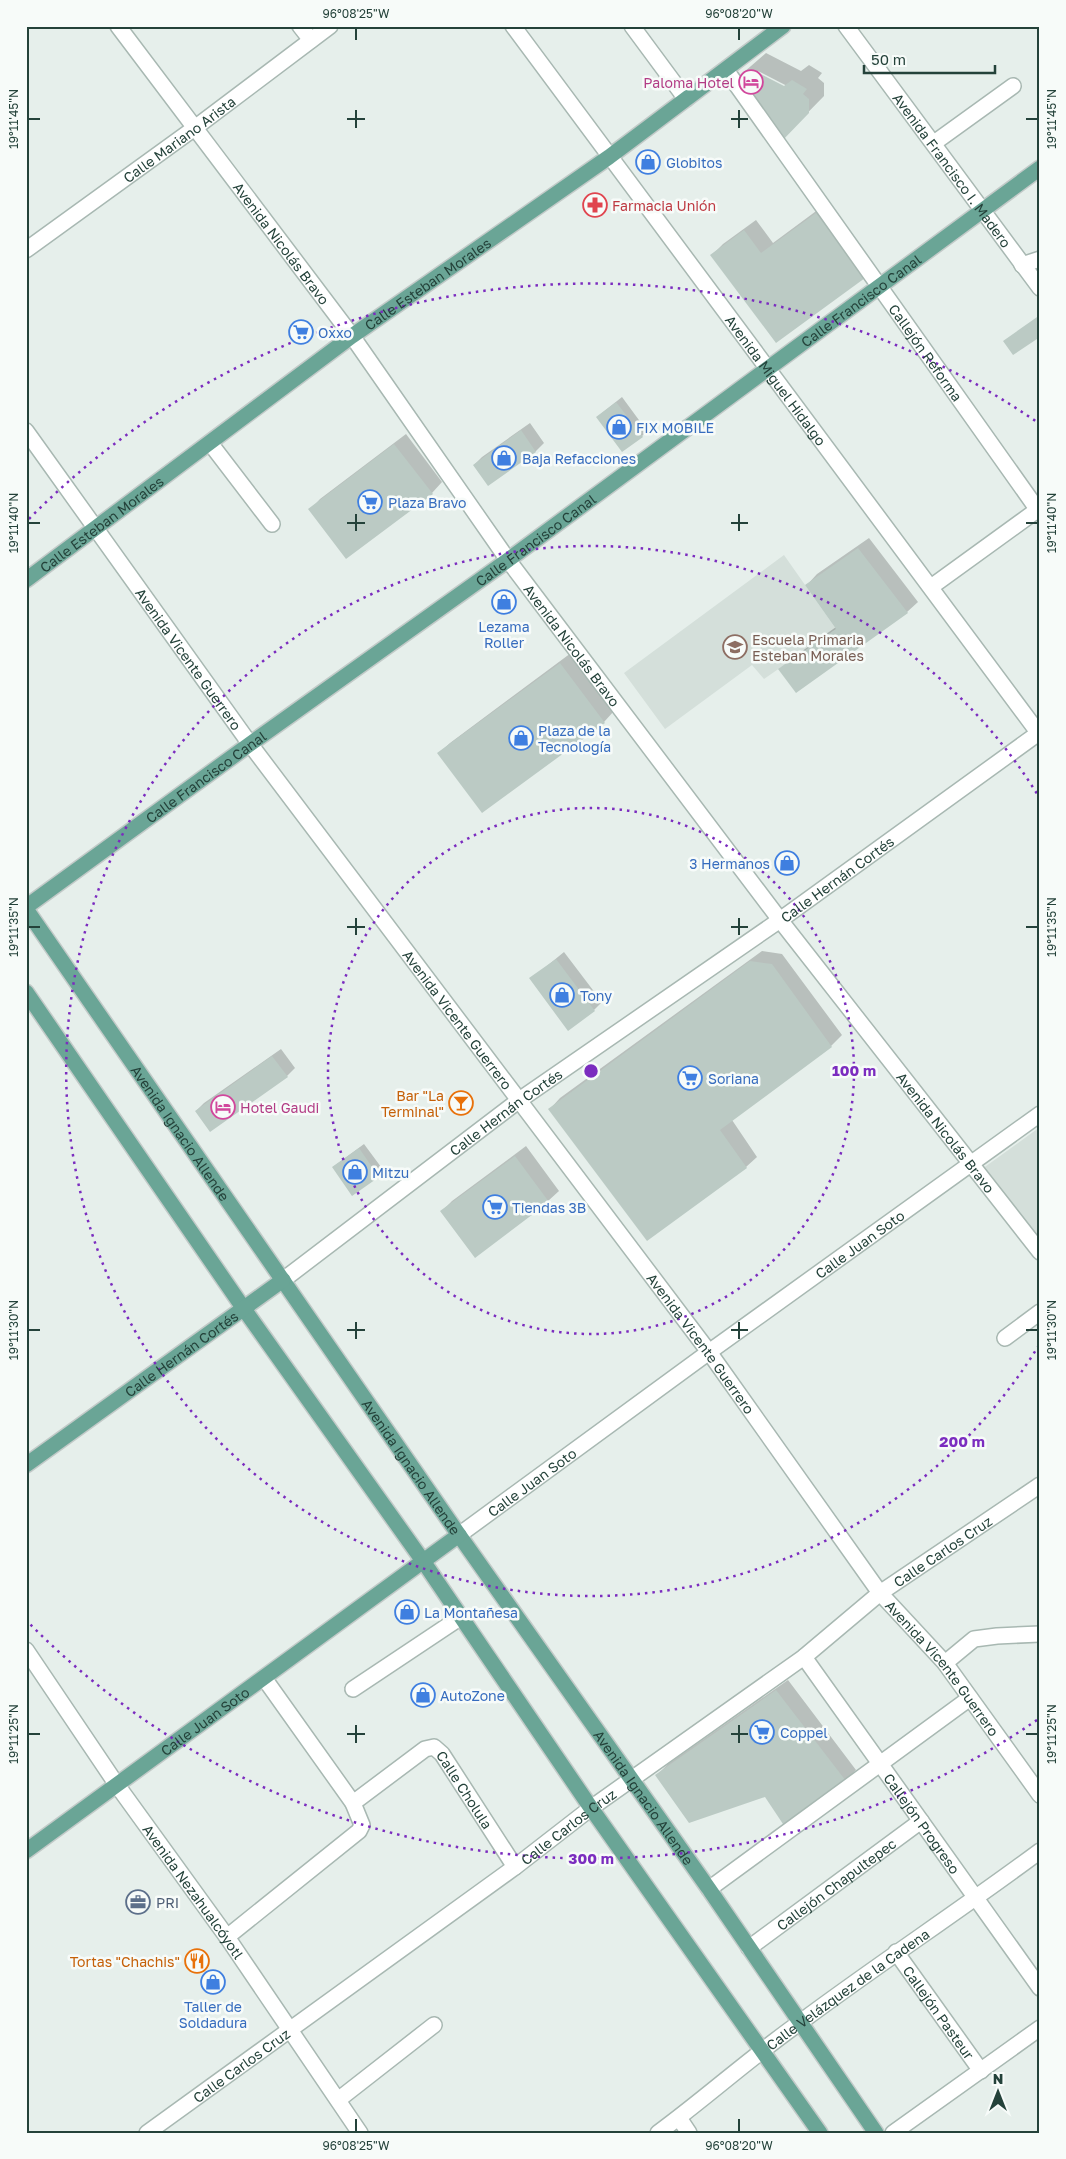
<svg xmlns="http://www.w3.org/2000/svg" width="1066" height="2159" font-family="'Golos Text',sans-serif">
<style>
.built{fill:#d4dfda}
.shadow{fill:#0003;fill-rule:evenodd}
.building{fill:#bbcac4}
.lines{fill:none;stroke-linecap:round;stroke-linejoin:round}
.minor-casing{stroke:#a8b8b2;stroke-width:18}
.major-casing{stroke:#c2cac8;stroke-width:18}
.minor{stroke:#fff;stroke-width:15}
.major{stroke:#6aa596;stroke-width:15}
.ticks{fill:none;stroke:#24423a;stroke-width:2}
.ring{fill:none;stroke:#7b2cbf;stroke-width:2.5;stroke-dasharray:2.5 5}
.labels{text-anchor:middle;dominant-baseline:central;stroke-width:5;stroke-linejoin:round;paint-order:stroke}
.hotel-label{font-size:14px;fill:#b23c85;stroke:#f7fbf9;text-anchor:end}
.street-label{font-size:14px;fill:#24423a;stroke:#f7fbf9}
.shop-label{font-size:14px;fill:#366cbe;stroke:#f7fbf9;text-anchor:start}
.health-label{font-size:14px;fill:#be3a42;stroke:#f7fbf9;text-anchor:start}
.education-label{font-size:14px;fill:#785e54;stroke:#f7fbf9;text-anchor:start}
.food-label{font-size:14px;fill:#c56008;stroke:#f7fbf9;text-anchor:end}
.service-label{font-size:14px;fill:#4e5e75;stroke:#f7fbf9;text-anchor:start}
.centre{fill:#7b2cbf;stroke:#f7fbf9;stroke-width:2.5}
.ring-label{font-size:15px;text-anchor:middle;font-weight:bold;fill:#7b2cbf;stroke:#f7fbf9;stroke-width:5;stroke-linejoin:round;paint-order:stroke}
.neatline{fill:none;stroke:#24423a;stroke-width:2}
.ticks-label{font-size:12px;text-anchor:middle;fill:#24423a}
</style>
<rect width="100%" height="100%" fill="#e6efeb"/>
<path class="built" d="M 784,555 L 836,629 L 764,679 L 752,665 L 665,729 L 624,673 Z
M 1040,1127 L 1040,1239 L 982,1169 Z"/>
<path class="shadow" d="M 766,53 L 801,71 L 809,65 L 822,73 L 818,78 L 824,83 L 824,96 L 780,141 L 736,79 ZM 758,71 L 791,88 L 789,90 L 758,74 Z
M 827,203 L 874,266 L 864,277 L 712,255 L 723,244 L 756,220 L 773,243 Z
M 622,397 L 647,431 L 642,436 L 597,417 Z
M 530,423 L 544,443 L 536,451 L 488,484 L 474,465 L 482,457 Z
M 406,434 L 442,482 L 432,493 L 310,510 L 320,499 Z
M 869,538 L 918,602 L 907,612 L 780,669 L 791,659 L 836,627 L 807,585 L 817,574 Z
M 571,653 L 614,711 L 604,722 L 439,753 L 450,743 Z
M 762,951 L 782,954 L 842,1035 L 831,1046 L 732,1120 L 757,1157 L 746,1167 L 550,1109 L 560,1098 Z
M 564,952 L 602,1002 L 594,1010 L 531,979 Z
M 281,1049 L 295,1068 L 287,1076 L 196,1111 L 204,1103 Z
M 364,1144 L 384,1171 L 352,1194 L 333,1167 Z
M 526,1146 L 559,1191 L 548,1201 L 442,1211 L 452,1201 Z
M 788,1680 L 856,1770 L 845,1781 L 657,1775 L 668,1764 Z"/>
<path class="building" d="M 749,68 L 784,86 L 792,80 L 807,89 L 803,94 L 809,99 L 809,113 L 780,143 L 735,79 Z
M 816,213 L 865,278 L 776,343 L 710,255 L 744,230 L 761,253 Z
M 1040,315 L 1040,337 L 1013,355 L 1003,341 Z
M 616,402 L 643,437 L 622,452 L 596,417 Z
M 521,430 L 536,452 L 488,486 L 473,465 Z
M 394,444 L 433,494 L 346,559 L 308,509 Z
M 858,548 L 908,613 L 796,693 L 778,669 L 836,629 L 805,585 Z
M 560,663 L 605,723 L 482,813 L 437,753 Z
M 556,959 L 595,1011 L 568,1031 L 529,978 Z
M 750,961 L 772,964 L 832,1047 L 720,1130 L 747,1168 L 647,1241 L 548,1109 Z
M 272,1056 L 288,1077 L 210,1132 L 195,1111 Z
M 359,1148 L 379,1177 L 352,1196 L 332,1167 Z
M 515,1156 L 549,1202 L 475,1258 L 440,1211 Z
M 776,1690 L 846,1781 L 785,1827 L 765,1797 L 689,1823 L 655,1775 Z"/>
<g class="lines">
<g class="minor-casing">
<g id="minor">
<path id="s1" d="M 118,26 L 352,336 L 508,560 L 780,920 L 1040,1252"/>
<path d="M 300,26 L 311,40"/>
<path id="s2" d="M 513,26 L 1040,735"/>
<path d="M 632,26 L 686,99"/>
<path id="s3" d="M 846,26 L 1040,288"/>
<path id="s4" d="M 726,70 L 1040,513"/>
<path d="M 934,143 L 1013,86"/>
<path id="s5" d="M 26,250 L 196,127 L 330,26"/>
<path d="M 1022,265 L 1040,259"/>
<path id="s6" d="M 26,431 L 250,744 L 709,1352 L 880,1593 L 945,1663 L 1040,1795"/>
<path d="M 210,443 L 272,524"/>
<path d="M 931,587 L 1040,508"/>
<path id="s7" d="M 283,1280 L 518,1101 L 780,920 L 1040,732"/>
<path d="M 1005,1338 L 1040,1312"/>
<path id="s8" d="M 459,1535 L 709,1352 L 1040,1114"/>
<path id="s9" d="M 26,1650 L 117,1785 L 227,1937 L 360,2133"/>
<path id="s10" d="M 804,1657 L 1040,1988"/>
<path d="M 945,1663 L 974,1639 L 997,1636 L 1040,1634"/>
<path d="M 353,1689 L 461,1617"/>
<path id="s11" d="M 353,1803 L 425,1749 L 434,1747 L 442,1754 L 515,1867"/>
<path d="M 709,1889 L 970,1698"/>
<path d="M 227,1937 L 359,1831 L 362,1825 L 353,1803 L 264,1678"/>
<path id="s12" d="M 749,1948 L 921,1821"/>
<path id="s13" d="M 896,1952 L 981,2071"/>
<path d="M 338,2100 L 434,2025"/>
<path d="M 679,2118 L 689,2133"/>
<path id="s14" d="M 147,2133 L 515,1867 L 591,1808 L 804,1657 L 880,1593 L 1040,1485"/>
<path id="s15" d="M 658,2133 C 707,2097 752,2056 802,2021 C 880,1963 962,1909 1040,1851"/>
<path d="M 893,2133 L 1040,2028"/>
</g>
</g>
<g class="major-casing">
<g id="major">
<path id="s16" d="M 26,580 L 352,336 L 609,157 L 783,26"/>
<path id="s17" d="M 26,907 L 250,744 L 508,560 L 1040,168"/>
<path id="s18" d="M 26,909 L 459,1535 L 709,1889 L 876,2133"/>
<path d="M 26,992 L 244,1309 L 423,1561 L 591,1808 L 820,2133"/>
<path id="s19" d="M 26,1465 L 283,1280"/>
<path id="s20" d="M 26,1851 L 459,1535"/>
</g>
</g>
<use href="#minor" class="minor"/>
<use href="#major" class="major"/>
</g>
<path class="ticks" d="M 356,28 L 356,40M 739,28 L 739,40M 356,110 L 356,128M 739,110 L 739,128M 28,119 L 40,119M 347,119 L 365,119M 731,119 L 748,119M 1026,119 L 1038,119M 356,514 L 356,531M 739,514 L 739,531M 28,523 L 40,523M 347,523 L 365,523M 731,523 L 748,523M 1026,523 L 1038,523M 356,918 L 356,935M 739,918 L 739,935M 28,927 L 40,927M 347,927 L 365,927M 731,927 L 748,927M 1026,927 L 1038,927M 356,1322 L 356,1339M 739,1322 L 739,1339M 28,1330 L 40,1330M 347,1330 L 365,1330M 731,1330 L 748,1330M 1026,1330 L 1038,1330M 356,1725 L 356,1743M 739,1725 L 739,1743M 28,1734 L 40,1734M 347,1734 L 365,1734M 731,1734 L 748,1734M 1026,1734 L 1038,1734M 356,2119 L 356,2132M 739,2119 L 739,2132"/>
<g class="ring">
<circle cx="591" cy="1071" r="263"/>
<path d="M1039 1345A525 525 0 1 1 1039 797"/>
<path d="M1037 1720A788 788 0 0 1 29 1623M29 519A788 788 0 0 1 1037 422"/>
</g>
<defs>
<g id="hotel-ring" transform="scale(1.25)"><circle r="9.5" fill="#f7fbf9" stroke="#d1479c" stroke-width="1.5"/><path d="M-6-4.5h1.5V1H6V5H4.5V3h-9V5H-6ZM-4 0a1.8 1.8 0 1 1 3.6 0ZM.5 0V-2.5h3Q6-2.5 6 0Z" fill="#d1479c"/></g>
<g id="shop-ring" transform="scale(1.25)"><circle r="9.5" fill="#f7fbf9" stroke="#3f7fe0" stroke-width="1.5"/><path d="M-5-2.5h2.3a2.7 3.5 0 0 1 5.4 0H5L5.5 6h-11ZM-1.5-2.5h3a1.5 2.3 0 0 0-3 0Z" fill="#3f7fe0"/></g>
<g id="pharmacy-ring" transform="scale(1.25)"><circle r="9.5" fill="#f7fbf9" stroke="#e0444e" stroke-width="1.5"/><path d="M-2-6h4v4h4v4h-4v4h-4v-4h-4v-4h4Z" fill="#e0444e"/></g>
<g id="supermarket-ring" transform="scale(1.25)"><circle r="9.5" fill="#f7fbf9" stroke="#3f7fe0" stroke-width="1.5"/><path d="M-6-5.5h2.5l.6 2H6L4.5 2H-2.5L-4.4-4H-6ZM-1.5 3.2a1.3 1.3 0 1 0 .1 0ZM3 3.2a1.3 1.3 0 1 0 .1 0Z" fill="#3f7fe0"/></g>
<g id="school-ring" transform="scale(1.25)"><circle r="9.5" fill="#f7fbf9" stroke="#8d6e63" stroke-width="1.5"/><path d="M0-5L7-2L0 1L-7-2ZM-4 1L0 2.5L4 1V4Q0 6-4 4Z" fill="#8d6e63"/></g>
<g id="bar-ring" transform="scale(1.25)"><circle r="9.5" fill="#f7fbf9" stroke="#e8710a" stroke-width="1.5"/><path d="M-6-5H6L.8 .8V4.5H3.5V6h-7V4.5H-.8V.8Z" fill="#e8710a"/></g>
<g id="office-ring" transform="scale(1.25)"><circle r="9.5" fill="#f7fbf9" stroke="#5c6f8a" stroke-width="1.5"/><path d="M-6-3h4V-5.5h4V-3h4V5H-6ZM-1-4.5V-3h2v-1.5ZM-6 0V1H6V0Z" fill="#5c6f8a"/></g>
<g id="restaurant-ring" transform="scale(1.25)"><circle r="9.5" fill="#f7fbf9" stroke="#e8710a" stroke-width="1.5"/><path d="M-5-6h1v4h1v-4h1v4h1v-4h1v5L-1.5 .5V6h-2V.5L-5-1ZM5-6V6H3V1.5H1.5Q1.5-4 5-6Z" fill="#e8710a"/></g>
</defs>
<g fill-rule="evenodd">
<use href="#hotel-ring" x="751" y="82"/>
<use href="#shop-ring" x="648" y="162"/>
<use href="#pharmacy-ring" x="595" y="205"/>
<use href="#supermarket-ring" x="301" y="332"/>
<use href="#shop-ring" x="619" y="427"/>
<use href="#shop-ring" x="504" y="458"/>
<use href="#supermarket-ring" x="370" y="502"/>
<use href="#shop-ring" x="504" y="602"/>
<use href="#school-ring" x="735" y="647"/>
<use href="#shop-ring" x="521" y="738"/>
<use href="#shop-ring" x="787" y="863"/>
<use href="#shop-ring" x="562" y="995"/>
<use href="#supermarket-ring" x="690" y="1078"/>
<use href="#bar-ring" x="461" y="1103"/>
<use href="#hotel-ring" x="223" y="1107"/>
<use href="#shop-ring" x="355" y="1172"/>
<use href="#supermarket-ring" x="495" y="1207"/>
<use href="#shop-ring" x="407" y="1612"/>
<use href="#shop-ring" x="423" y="1695"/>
<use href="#supermarket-ring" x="762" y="1732"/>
<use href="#office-ring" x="138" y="1902"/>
<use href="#restaurant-ring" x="197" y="1961"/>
<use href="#shop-ring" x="213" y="1982"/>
</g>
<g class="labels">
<g class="hotel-label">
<text x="734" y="82">Paloma Hotel</text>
<text x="240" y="1107" text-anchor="start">Hotel Gaudi</text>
</g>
<g class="street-label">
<text stroke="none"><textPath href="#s5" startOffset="189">Calle Mariano Arista</textPath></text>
<text stroke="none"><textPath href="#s3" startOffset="179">Avenida Francisco I. Madero</textPath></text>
<text stroke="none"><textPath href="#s1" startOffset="272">Avenida Nicolás Bravo</textPath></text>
<text stroke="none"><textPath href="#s16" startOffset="499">Calle Esteban Morales</textPath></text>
<text stroke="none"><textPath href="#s17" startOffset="1032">Calle Francisco Canal</textPath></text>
<text stroke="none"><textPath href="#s4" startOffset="346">Callejón Reforma</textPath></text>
<text stroke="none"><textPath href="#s2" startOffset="441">Avenida Miguel Hidalgo</textPath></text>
<text stroke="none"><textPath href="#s16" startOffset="94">Calle Esteban Morales</textPath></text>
<text stroke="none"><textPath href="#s17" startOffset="628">Calle Francisco Canal</textPath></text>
<text stroke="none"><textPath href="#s1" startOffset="768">Avenida Nicolás Bravo</textPath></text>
<text stroke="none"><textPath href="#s6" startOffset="280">Avenida Vicente Guerrero</textPath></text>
<text stroke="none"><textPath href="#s17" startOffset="222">Calle Francisco Canal</textPath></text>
<text stroke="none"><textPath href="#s7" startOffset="684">Calle Hernán Cortés</textPath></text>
<text stroke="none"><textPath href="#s6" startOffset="730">Avenida Vicente Guerrero</textPath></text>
<text stroke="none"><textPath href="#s7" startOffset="279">Calle Hernán Cortés</textPath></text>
<text stroke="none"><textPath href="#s18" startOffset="272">Avenida Ignacio Allende</textPath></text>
<text stroke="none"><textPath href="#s1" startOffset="1382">Avenida Nicolás Bravo</textPath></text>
<text stroke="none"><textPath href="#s8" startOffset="495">Calle Juan Soto</textPath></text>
<text stroke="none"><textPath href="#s6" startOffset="1135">Avenida Vicente Guerrero</textPath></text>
<text stroke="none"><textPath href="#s19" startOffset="191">Calle Hernán Cortés</textPath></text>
<text stroke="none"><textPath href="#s18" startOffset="678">Avenida Ignacio Allende</textPath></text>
<text stroke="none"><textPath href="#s8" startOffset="90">Calle Juan Soto</textPath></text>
<text stroke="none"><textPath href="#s14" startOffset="986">Calle Carlos Cruz</textPath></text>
<text stroke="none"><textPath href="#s6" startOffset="1540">Avenida Vicente Guerrero</textPath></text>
<text stroke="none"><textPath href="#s20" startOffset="221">Calle Juan Soto</textPath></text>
<text stroke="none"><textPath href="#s11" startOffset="152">Calle Cholula</textPath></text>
<text stroke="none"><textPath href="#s18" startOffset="1082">Avenida Ignacio Allende</textPath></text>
<text stroke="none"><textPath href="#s10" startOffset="204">Callejón Progreso</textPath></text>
<text stroke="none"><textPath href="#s14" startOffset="521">Calle Carlos Cruz</textPath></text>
<text stroke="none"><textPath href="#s12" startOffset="108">Callejón Chapultepec</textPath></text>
<text stroke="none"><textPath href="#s9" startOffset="294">Avenida Nezahualcóyotl</textPath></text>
<text stroke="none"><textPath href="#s15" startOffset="238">Calle Velázquez de la Cadena</textPath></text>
<text stroke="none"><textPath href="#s13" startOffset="74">Callejón Pasteur</textPath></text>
<text stroke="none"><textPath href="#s14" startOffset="116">Calle Carlos Cruz</textPath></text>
</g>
<g class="shop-label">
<text x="666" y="162">Globitos</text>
<text x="318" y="332">Oxxo</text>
<text x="636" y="427">FIX MOBILE</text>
<text x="522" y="458">Baja Refacciones</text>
<text x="388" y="502">Plaza Bravo</text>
<text x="504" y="626" text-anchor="middle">Lezama<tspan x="504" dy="16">Roller</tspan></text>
<text x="538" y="730">Plaza de la<tspan x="538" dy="16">Tecnología</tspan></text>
<text x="770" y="863" text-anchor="end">3 Hermanos</text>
<text x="580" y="995">Tony</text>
<text x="708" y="1078">Soriana</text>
<text x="372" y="1172">Mitzu</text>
<text x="512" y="1207">Tiendas 3B</text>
<text x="424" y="1612">La Montañesa</text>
<text x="440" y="1695">AutoZone</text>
<text x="780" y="1732">Coppel</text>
<text x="213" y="2006" text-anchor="middle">Taller de<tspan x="213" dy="16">Soldadura</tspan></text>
</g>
<g class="health-label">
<text x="612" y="205">Farmacia Unión</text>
</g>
<g class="education-label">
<text x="752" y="639">Escuela Primaria<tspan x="752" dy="16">Esteban Morales</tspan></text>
</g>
<g class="food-label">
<text x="444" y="1095">Bar "La<tspan x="444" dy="16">Terminal"</tspan></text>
<text x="180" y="1961">Tortas "Chachis"</text>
</g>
<g class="service-label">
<text x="156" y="1902">PRI</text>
</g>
</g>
<circle cx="591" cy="1071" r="8" class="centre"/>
<g class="ring-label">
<text x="854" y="1076">100 m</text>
<text x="962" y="1447">200 m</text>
<text x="591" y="1864">300 m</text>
</g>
<rect width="1066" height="2159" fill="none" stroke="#f7fbf9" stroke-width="55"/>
<g transform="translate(998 2092)" stroke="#f7fbf9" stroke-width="4" paint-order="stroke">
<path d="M0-4L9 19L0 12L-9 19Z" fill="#24423a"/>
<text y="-8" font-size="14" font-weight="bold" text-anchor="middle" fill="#24423a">N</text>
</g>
<path d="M864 65v8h131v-8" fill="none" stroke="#24423a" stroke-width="2.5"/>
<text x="871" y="65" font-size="15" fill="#24423a" stroke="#f7fbf9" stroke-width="4" paint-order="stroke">50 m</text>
<rect x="28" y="28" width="1010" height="2104" class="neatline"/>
<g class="ticks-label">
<text x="356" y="18">96°08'25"W</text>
<text x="739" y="18">96°08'20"W</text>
<text transform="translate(14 119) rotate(-90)" y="4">19°11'45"N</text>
<text transform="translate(1052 119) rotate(-90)" y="4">19°11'45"N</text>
<text transform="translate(14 523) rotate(-90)" y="4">19°11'40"N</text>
<text transform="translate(1052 523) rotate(-90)" y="4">19°11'40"N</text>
<text transform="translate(14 927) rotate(-90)" y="4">19°11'35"N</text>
<text transform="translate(1052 927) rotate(-90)" y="4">19°11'35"N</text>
<text transform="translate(14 1330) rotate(-90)" y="4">19°11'30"N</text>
<text transform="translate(1052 1330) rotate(-90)" y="4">19°11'30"N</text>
<text transform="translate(14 1734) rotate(-90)" y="4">19°11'25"N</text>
<text transform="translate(1052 1734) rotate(-90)" y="4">19°11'25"N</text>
<text x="356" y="2150">96°08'25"W</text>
<text x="739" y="2150">96°08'20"W</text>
</g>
</svg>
